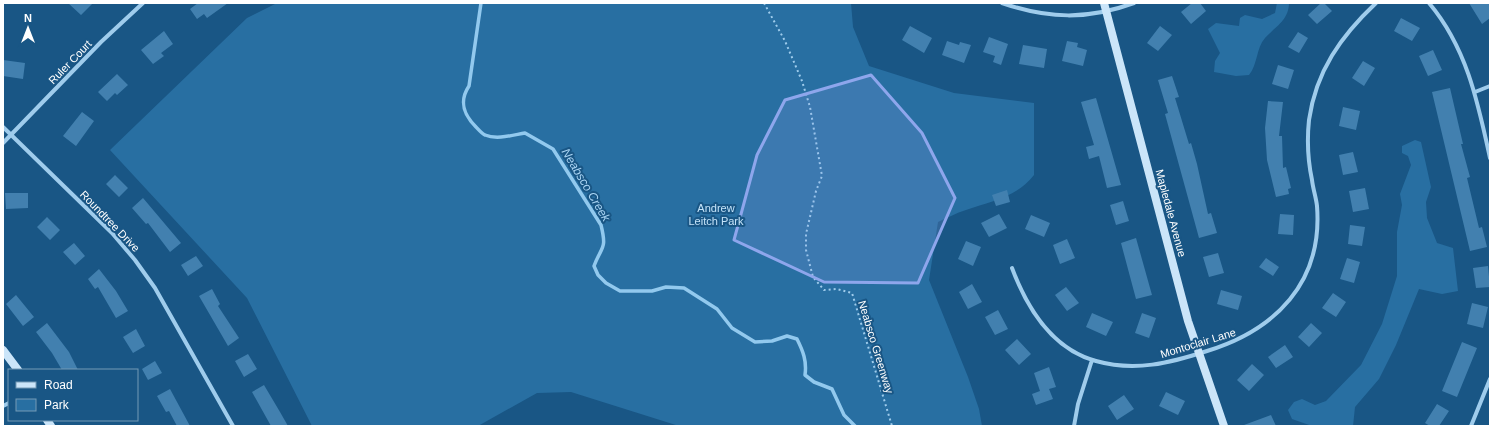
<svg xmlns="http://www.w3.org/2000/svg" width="1493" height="429" font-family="Helvetica,sans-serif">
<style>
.green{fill:#286fa2}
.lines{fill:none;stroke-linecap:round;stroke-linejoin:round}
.stream{stroke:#92c9ee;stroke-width:3.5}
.building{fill:#4280af}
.path{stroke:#9fccec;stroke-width:2;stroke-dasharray:2 3;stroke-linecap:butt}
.street{stroke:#9fccec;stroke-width:4}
.secondary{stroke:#cbe5f9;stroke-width:8}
.marked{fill:#8ea6ec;fill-opacity:0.2;stroke:#8ea6ec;stroke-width:3;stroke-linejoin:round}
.labels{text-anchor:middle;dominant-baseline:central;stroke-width:4;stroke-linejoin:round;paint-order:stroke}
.street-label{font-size:11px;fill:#fff;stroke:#195685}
.park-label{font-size:11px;fill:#c4e3f9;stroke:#195685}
.water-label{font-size:12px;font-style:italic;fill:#abd5f4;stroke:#195685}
</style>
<rect width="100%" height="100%" fill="#195685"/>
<path class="green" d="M 277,3 L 851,3 L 853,27 L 869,66 L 954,93 L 1034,103 L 1034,175 C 1017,197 991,201 966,210 C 956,213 947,218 938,222 L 929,280 L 968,377 L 979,409 L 982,426 L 679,426 L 571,392 L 537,393 L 478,426 L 312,426 L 247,298 L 110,150 L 247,18 Z
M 1277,3 L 1289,3 C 1289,20 1275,27 1265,38 C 1256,48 1258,64 1249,75 L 1236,76 L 1214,72 L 1215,61 L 1220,53 L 1208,29 L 1216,23 L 1239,26 L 1240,18 L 1245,15 L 1262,19 L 1275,13 Z
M 1415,140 L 1421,142 L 1431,187 L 1426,202 L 1427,218 L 1437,243 L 1453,248 L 1458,291 L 1442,294 L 1419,289 L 1396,345 L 1379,379 L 1355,407 L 1353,426 L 1312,426 L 1292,419 L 1288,410 L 1294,402 L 1302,399 L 1315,405 L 1326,401 L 1361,365 L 1382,324 L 1397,276 L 1397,232 L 1402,205 L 1400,194 L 1411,165 L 1408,156 L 1402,153 L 1402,146 Z"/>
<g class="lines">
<path class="stream" d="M 481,3 L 469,86 C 459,101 463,114 476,127 C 478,129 482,134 485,135 C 497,140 513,135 525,133 L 553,149 L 601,225 C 607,250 602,245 594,266 L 598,275 L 606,283 L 620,291 L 652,291 L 666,287 L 684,288 L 717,309 L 732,328 L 755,342 L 772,341 L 787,336 L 797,339 C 803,351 807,361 805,375 L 814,382 L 832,389 L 844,415 L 855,426"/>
</g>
<path class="building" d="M 68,3 L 93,3 L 81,15 Z
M 198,3 L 228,3 L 207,18 L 204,14 L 197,19 L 190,9 Z
M 1192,3 L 1200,3 L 1206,11 L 1191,24 L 1181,12 Z
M 1321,3 L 1324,3 L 1332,11 L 1317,24 L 1308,15 Z
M 1469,3 L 1490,3 L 1490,18 L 1482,24 Z
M 1401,18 L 1420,28 L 1412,41 L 1394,31 Z
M 910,26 L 932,38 L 924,53 L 902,40 Z
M 1160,26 L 1172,35 L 1158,51 L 1147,43 Z
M 164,31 L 173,44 L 161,53 L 164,56 L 153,64 L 141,50 Z
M 1298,32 L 1308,38 L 1299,53 L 1288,47 Z
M 989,37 L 1008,44 L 1001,65 L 993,62 L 995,56 L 983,52 Z
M 947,41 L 959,45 L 960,42 L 971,45 L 964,63 L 942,55 Z
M 1067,41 L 1078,43 L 1077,47 L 1087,50 L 1083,66 L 1062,61 Z
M 1023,45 L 1047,49 L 1044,68 L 1019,64 Z
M 1433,50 L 1442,70 L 1428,76 L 1419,56 Z
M 3,60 L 25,63 L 23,79 L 3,76 Z
M 1363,61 L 1375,68 L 1364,86 L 1352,78 Z
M 1278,65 L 1294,70 L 1288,89 L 1272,84 Z
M 117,74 L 128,85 L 117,95 L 115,93 L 107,101 L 98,92 Z
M 1172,76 L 1179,97 L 1175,98 L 1189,144 L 1191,143 L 1197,164 L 1208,214 L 1211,213 L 1217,233 L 1199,238 L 1165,114 L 1168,113 L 1158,80 Z
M 1450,88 L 1463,144 L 1461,144 L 1470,177 L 1467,178 L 1479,228 L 1482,227 L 1487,247 L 1470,251 L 1432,92 Z
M 1096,98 L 1121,185 L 1107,188 L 1099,156 L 1089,159 L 1086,147 L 1094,145 L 1081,102 Z
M 1268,101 L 1283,102 L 1279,136 L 1282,136 L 1283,168 L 1286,167 L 1291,188 L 1288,189 L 1289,194 L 1276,197 L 1267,160 L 1265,128 Z
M 1343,107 L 1360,111 L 1356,130 L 1339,126 Z
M 82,112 L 94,121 L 76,146 L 63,136 Z
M 1353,152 L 1358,172 L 1343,175 L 1339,155 Z
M 115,175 L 128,188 L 119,197 L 106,184 Z
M 1365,188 L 1369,209 L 1353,212 L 1349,191 Z
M 1007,190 L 1010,202 L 996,206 L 992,195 Z
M 5,193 L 28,193 L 28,208 L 6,209 Z
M 143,198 L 181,243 L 170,252 L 148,223 L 146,224 L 132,208 Z
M 1123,201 L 1129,221 L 1116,225 L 1110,205 Z
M 999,214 L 1007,228 L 989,237 L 981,223 Z
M 1280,214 L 1294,215 L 1293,235 L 1278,234 Z
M 1031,215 L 1050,223 L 1044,237 L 1025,229 Z
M 47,217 L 60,230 L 50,240 L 37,227 Z
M 1350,225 L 1365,227 L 1362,246 L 1348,244 Z
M 1136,238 L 1152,295 L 1136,299 L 1121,243 Z
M 1067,239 L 1075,258 L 1060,264 L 1053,245 Z
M 966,241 L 981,247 L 973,266 L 958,259 Z
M 74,243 L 85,256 L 75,265 L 63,252 Z
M 1218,253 L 1224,273 L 1209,277 L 1203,257 Z
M 196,256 L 203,266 L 188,276 L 181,265 Z
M 1266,258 L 1279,267 L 1273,276 L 1259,267 Z
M 1347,258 L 1360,262 L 1354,283 L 1340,279 Z
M 1488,266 L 1490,287 L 1476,288 L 1473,268 Z
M 99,269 L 116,291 L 128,311 L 116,318 L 98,287 L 95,289 L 88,279 Z
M 972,284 L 982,302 L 968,309 L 959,292 Z
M 1066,287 L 1079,303 L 1067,311 L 1055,295 Z
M 212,289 L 220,304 L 218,306 L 239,338 L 228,346 L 199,296 Z
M 1221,290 L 1242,296 L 1238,310 L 1217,304 Z
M 1333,293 L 1346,302 L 1336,317 L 1322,308 Z
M 16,295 L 34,317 L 23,326 L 6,304 Z
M 1472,303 L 1488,307 L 1483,328 L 1467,324 Z
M 998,310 L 1008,329 L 995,335 L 985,317 Z
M 1092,313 L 1113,322 L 1106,336 L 1086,327 Z
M 1142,313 L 1156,318 L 1149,338 L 1135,333 Z
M 47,323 L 69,352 L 78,370 L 62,370 L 52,353 L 36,332 Z
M 1311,323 L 1322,333 L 1309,347 L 1298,337 Z
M 136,329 L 145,346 L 133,353 L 123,337 Z
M 1017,339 L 1031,354 L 1019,365 L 1005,350 Z
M 1462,342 L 1477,348 L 1457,397 L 1442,391 Z
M 1285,345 L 1293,357 L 1276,368 L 1268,357 Z
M 248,354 L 257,369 L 244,377 L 235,361 Z
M 155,361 L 162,373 L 148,380 L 142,369 Z
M 1252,364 L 1264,375 L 1249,391 L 1237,380 Z
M 1049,367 L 1056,387 L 1049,389 L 1053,399 L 1036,405 L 1032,394 L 1040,391 L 1034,373 Z
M 264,385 L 280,412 L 288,426 L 271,426 L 252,392 Z
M 170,389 L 190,426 L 177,426 L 169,411 L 166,412 L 157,396 Z
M 1166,392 L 1185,401 L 1178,415 L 1159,406 Z
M 1124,395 L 1134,409 L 1117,420 L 1108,406 Z
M 1437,404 L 1449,411 L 1439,426 L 1430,426 L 1425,423 Z
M 1271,415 L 1276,426 L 1244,426 L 1244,425 Z"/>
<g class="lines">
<path class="path" d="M 764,3 L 785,41 L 802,81 L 810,107 L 822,176 L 816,191 L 806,234 L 806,250 L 813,277 L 824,290 L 837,289 L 852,293 L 892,426"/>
<path class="street" d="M 1002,3 C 1048,19 1088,20 1134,3
M 1429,3 C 1467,48 1478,103 1490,158
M 1475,92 L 1490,86
M 3,127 L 112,233 L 135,260 L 155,288 L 233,426
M 3,143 L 101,42 L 143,3
M 1012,268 C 1027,308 1052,349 1096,361 C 1135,372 1170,363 1207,351 C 1275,330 1323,283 1317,206 C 1316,197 1313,189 1312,180 C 1308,161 1307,139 1309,120 C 1316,71 1341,36 1376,3
M 3,406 L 9,403
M 1074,426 L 1078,404 L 1092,360
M 1471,426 L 1490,379"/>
<path class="secondary" d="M 1104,3 L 1188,321 L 1224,426
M 3,350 L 18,370
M 47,420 L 51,426"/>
</g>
<path class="marked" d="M 871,75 L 922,133 L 955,198 L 918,283 L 824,282 L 734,240 L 757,155 L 785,100 Z"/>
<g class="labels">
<g class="street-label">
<text transform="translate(70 62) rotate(-46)">Ruler Court</text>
<text transform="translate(1171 213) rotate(75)">Mapledale Avenue</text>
<text transform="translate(110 221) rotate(46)">Roundtree Drive</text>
<text transform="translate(1198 343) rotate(-17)">Montoclair Lane</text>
<text transform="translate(876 347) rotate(73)">Neabsco Greenway</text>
</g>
<g class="park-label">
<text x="716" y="208">Andrew<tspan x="716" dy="13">Leitch Park</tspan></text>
</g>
<g class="water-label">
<text transform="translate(586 185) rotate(59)">Neabsco Creek</text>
</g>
</g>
<rect width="1493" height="429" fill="none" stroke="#ffffff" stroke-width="8"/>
<rect x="8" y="369" width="130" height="52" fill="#195685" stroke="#759ab6"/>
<rect x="16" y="382" width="20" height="6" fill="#cbe5f9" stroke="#759ab6"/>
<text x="44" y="389" font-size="12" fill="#ffffff">Road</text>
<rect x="16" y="399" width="20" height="12" fill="#286fa2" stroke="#759ab6"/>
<text x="44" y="409" font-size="12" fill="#ffffff">Park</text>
<g transform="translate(28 28)" stroke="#195685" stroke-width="3" paint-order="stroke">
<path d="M0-3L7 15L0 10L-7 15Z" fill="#ffffff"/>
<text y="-6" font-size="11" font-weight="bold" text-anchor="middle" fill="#ffffff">N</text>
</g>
</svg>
